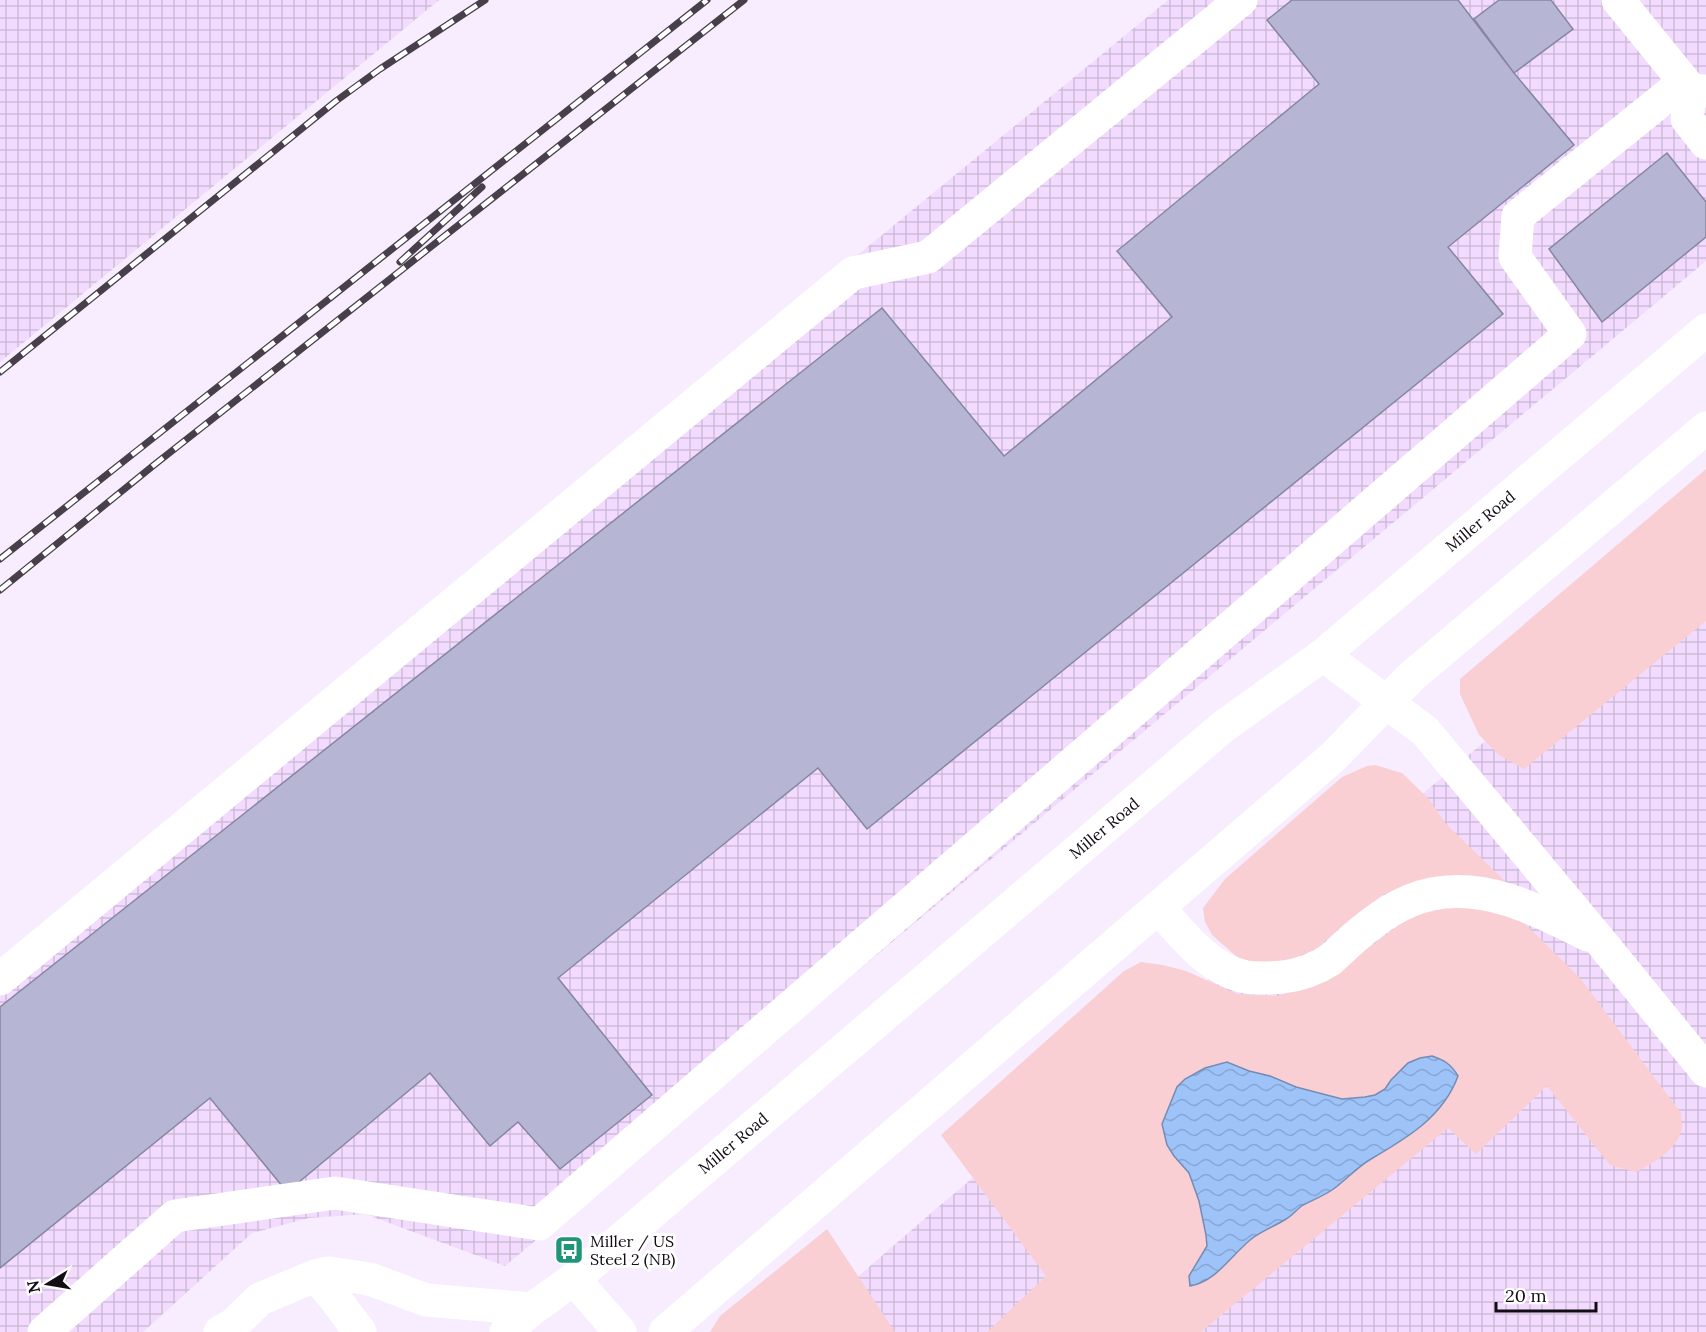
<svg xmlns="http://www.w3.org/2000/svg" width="1706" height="1332" font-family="Lora,serif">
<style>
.industrial{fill:url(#industrial-grid)}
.grass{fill:#f9cfd3}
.water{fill:url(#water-waves);stroke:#748cb5;stroke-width:1.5}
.building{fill:#b6b5d3;stroke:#8686a3;stroke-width:1.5}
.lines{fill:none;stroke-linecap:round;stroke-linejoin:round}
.minor{stroke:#fff;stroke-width:33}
.major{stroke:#fff;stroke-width:33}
.rail-casing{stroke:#47404b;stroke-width:7}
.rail{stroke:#fff;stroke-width:4.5;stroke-dasharray:14;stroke-linecap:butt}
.labels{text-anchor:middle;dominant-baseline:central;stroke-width:6;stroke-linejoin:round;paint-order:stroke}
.street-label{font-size:16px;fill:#130d16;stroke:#fff}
.poi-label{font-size:16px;fill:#130d16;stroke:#fff;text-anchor:start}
</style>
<defs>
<pattern id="industrial-grid" width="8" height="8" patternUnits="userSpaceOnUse" patternTransform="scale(1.5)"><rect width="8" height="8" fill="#f2dbfe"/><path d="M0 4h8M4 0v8" fill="none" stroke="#cfbbd9"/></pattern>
<pattern id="water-waves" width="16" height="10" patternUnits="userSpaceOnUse" patternTransform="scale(1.5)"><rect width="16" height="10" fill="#9ec3f9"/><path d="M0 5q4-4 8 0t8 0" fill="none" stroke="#87a6d5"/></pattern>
</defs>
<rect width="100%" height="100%" fill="#f8edfe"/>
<path class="industrial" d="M 0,0 L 439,0 L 0,362 Z
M 1168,0 L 1706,0 L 1706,261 L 505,1266 L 365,1214 L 309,1218 L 252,1233 L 143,1332 L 0,1332 L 0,960 Z
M 1706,558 L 1706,1332 L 794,1332 L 930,1214 L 1276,922 L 1369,839 L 1546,690 Z"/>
<path class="grass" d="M 1706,469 L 1706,621 L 1524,769 L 1499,755 L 1479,735 L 1460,694 L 1460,679 Z
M 1375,765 L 1402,773 L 1429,799 L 1446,824 L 1509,885 L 1425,884 L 1382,895 L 1340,928 L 1315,950 L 1288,960 L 1246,965 L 1212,935 L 1205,922 L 1203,908 L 1225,879 L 1342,777 L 1367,766 Z
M 1467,907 L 1498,911 L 1523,922 L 1580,978 L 1681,1113 C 1681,1119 1683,1127 1681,1132 C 1675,1151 1652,1164 1636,1172 L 1610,1165 L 1547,1086 L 1476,1154 L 1448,1128 L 1201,1332 L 987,1332 L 1046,1276 L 941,1135 L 1124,971 L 1141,962 L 1163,965 L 1186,971 L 1237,994 L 1277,996 L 1314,985 L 1344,966 L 1411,916 L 1439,909 Z
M 827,1229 L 895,1332 L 710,1332 L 720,1316 Z"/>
<path class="water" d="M 1432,1056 C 1444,1060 1451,1064 1458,1076 C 1443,1117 1407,1138 1371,1159 C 1357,1167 1345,1181 1332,1190 C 1323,1196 1313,1200 1303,1205 C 1297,1209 1292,1216 1286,1219 C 1275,1226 1264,1230 1254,1237 C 1232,1253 1218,1281 1190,1286 L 1189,1276 L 1207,1246 L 1206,1235 L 1199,1201 L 1189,1173 L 1174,1156 L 1167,1145 L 1162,1124 L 1177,1087 L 1185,1079 L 1205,1068 L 1227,1062 L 1249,1071 L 1270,1076 L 1296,1087 L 1342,1099 L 1365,1097 L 1375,1095 L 1385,1089 L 1391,1080 L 1408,1063 L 1420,1058 Z"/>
<path class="building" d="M 1292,0 L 1458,0 L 1514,73 L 1574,145 L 1448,247 L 1503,314 L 867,829 L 818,768 L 558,978 L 652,1095 L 560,1169 L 518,1122 L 490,1146 L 430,1073 L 287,1192 L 210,1098 L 0,1268 L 0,1007 L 882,308 L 1004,456 L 1172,317 L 1117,251 L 1319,84 L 1267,20 Z
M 1499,0 L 1551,0 L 1573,29 L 1514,73 L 1474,19 Z
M 1667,153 L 1706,202 L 1706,237 L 1602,322 L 1549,249 Z"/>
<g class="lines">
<path class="minor" d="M 1618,0 L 1691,90
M 1706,91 L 1691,90 L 1687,119 L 1706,143
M 1323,655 L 1425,731 L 1601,942 L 1706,1071
M 1158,907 C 1182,934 1209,970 1246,977 C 1258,979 1271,978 1283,977 C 1299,975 1316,969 1330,960 C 1338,953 1346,945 1354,938 C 1377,918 1402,900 1432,894 C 1488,883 1540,911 1588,935
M 0,979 L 853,273 L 928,257 L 1241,0
M 315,1276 L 330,1292 L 360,1332
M 574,1279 L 620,1332
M 44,1332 L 175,1216 L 335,1193 L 539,1224 L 1570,334 L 1515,257 L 1518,216 L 1684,82
M 220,1332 L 234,1324 L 260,1299 L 315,1276 L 329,1273 L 370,1279 L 426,1300 L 532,1309"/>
<path class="major" d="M 506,1332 L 532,1309 L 574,1279 L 1224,726 L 1323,655 L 1706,330
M 665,1332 L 1333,757 L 1411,677 L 1706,428"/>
<g class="rail-casing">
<path id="rail" d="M 400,262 L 482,187
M 0,372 L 336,101 L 380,69 L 485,0
M 0,559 L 707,0
M 0,590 L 154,465 L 744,0"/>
</g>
<use href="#rail" class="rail"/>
</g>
<defs>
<g id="bus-square" transform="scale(1.5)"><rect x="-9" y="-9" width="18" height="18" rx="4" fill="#209579" stroke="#fff"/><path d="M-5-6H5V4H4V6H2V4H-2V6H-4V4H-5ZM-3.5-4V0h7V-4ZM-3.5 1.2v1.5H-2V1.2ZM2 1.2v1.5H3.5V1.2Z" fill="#fff"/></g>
</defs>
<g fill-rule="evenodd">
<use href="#bus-square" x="569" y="1250"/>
</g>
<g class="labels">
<g class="street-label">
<text transform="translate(1480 521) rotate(-40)">Miller Road</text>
<text transform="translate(1104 828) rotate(-40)">Miller Road</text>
<text transform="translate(733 1143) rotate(-40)">Miller Road</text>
</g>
<g class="poi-label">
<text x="590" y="1241">Miller / US<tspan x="590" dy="18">Steel 2 (NB)</tspan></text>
</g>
</g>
<g transform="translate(48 1284) rotate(259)" stroke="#ffffff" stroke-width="4.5" paint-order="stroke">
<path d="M0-4.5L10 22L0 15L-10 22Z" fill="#130d16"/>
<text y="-9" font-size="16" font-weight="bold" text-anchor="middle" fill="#130d16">N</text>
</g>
<path d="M1496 1302v9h100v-9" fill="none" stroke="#130d16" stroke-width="3"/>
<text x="1505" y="1302" font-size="18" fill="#130d16" stroke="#ffffff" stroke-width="4.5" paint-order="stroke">20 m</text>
</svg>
